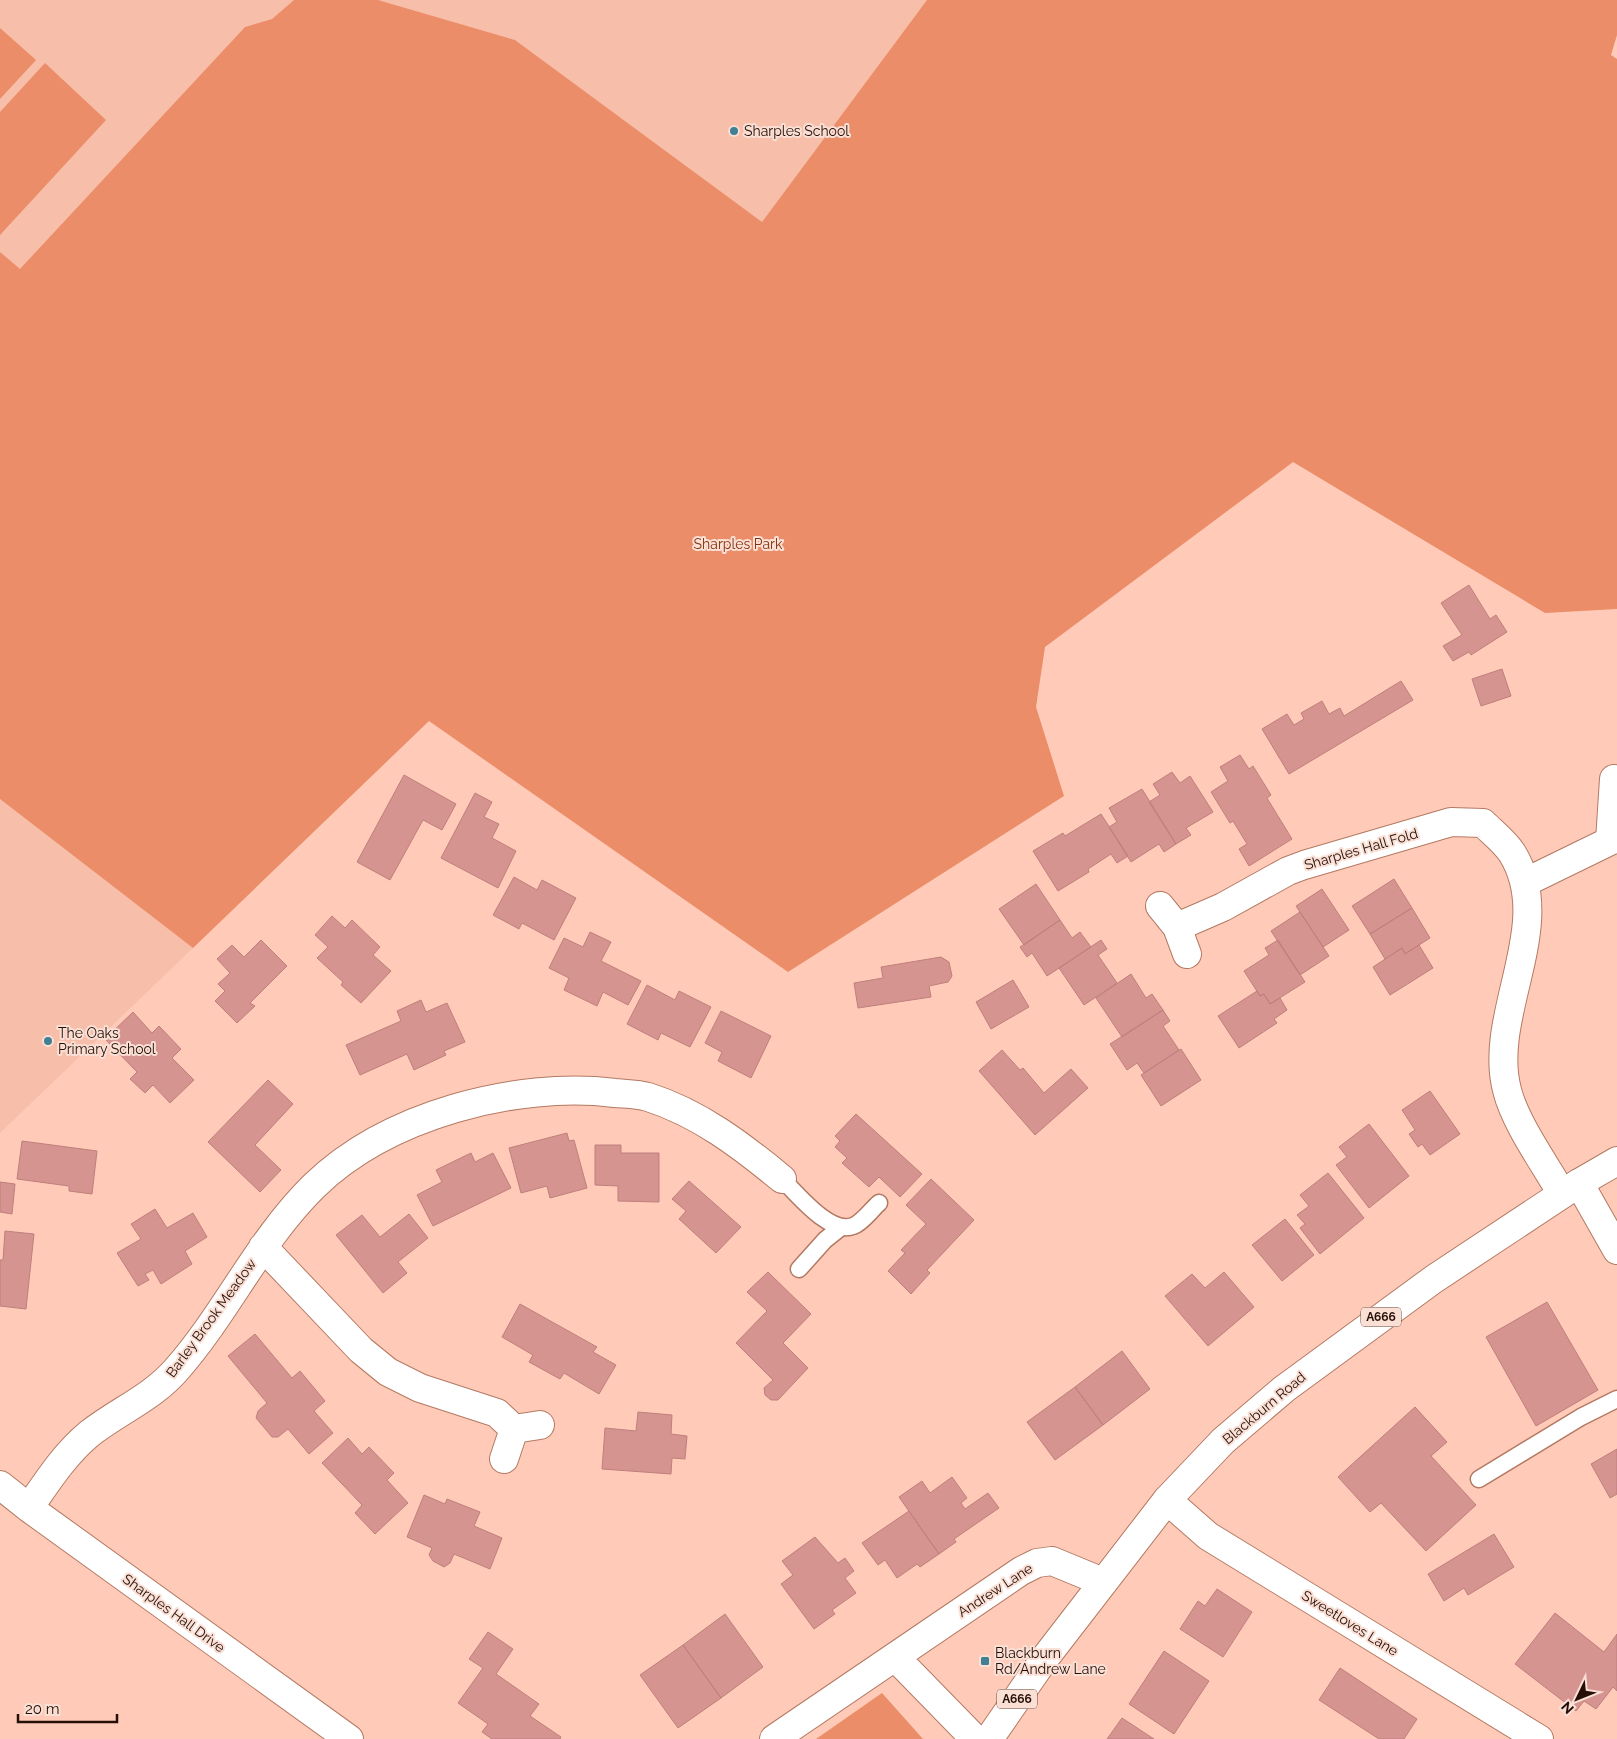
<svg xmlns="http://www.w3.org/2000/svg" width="1617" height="1739" font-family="Raleway,sans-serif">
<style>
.built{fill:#f7bea9}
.green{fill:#eb8d68}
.building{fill:#d69491;stroke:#bf7f7c}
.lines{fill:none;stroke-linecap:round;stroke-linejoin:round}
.service-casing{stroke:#b37962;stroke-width:19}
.minor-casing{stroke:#b37962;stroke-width:30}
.trunk-casing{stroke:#b37962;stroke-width:30}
.service{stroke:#fff;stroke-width:16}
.minor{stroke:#fff;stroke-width:28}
.trunk{stroke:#fff;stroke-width:28}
.poi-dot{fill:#407f94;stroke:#fadfd5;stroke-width:2}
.labels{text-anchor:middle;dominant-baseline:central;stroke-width:4;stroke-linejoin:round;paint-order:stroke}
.shield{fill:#fadfd5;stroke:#644d44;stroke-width:1}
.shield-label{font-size:12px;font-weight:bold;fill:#240e06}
.poi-label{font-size:14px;fill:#240e06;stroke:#fadfd5;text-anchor:start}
.park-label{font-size:14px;fill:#83330e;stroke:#fadfd5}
.street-label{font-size:14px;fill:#240e06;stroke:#fadfd5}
</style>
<rect width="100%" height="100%" fill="#ffcbb8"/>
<path class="built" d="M 0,0 L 294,0 L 272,19 L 245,27 L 20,270 L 0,252 Z
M 378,0 L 927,0 L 762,222 L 515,40 Z
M 0,799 L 193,948 L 0,1133 Z"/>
<path class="green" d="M 294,0 L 378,0 L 515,40 L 762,222 L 927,0 L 1617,0 L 1617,35 L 1611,55 L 1617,59 L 1617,609 L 1545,613 L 1293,462 L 1045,647 L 1036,707 L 1064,796 L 788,972 L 429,721 L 193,948 L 0,799 L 0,252 L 20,269 L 245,27 L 272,19 Z
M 0,28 L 36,60 L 0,99 Z
M 45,63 L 106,120 L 0,235 L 0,112 Z
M 882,1693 L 923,1739 L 816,1739 Z"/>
<path class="building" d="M 1469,585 L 1490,619 L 1496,615 L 1507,632 L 1471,655 L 1469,652 L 1453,661 L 1443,646 L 1462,635 L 1441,603 Z
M 1502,669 L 1511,696 L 1481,706 L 1472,679 Z
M 1401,681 L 1413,700 L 1289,774 L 1262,729 L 1287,714 L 1294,725 L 1304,719 L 1301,713 L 1322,701 L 1329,714 L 1340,708 L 1344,716 Z
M 1240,755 L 1249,769 L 1253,766 L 1271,795 L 1267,798 L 1292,839 L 1249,866 L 1239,849 L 1247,844 L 1233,821 L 1230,823 L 1211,792 L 1228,781 L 1220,767 Z
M 1172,772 L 1180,783 L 1190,776 L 1213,812 L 1186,828 L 1191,835 L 1176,844 L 1149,802 L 1160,795 L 1153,784 Z
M 404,775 L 456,804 L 442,830 L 423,820 L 390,880 L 357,862 Z
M 1142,789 L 1176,844 L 1164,852 L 1159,844 L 1131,862 L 1109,827 L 1117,822 L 1109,808 Z
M 475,793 L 492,802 L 484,817 L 499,824 L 492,838 L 516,851 L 498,888 L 441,858 Z
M 1101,814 L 1128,856 L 1117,863 L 1111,854 L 1088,869 L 1089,872 L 1058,891 L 1033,851 L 1063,833 L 1065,836 Z
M 514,877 L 537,890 L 542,880 L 576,898 L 554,940 L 522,923 L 519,929 L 493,915 Z
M 1394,879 L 1412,908 L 1370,934 L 1352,906 Z
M 1036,884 L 1060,920 L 1024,945 L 999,909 Z
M 1322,889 L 1349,930 L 1323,947 L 1296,906 Z
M 1412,908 L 1430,938 L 1405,954 L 1402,948 L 1385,959 L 1370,934 Z
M 1300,912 L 1329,956 L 1300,975 L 1271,931 Z
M 332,916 L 345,928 L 352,920 L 380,947 L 373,955 L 391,971 L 361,1003 L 341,985 L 343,982 L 317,958 L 328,947 L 315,935 Z
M 1060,920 L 1072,938 L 1080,932 L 1091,947 L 1047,976 L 1032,953 L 1027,957 L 1020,947 Z
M 590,932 L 611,942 L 601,961 L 641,981 L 628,1005 L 603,992 L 597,1006 L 564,990 L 569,978 L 549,968 L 564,938 L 583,947 Z
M 261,940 L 287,966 L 250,1003 L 255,1006 L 237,1023 L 215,1001 L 225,991 L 218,984 L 230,973 L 217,959 L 232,945 L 244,957 Z
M 1101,940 L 1107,949 L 1098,955 L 1117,983 L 1084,1005 L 1059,968 Z
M 1278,940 L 1305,982 L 1270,1004 L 1264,994 L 1260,996 L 1244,971 L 1269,955 L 1265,948 Z
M 1419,945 L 1433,968 L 1390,995 L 1373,967 L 1402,948 L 1405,954 Z
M 941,957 L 949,962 L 952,976 L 948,982 L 929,986 L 931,997 L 858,1008 L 854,983 L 883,978 L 881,967 Z
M 1131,974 L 1146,998 L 1152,994 L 1163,1010 L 1122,1037 L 1096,998 Z
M 1013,980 L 1029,1007 L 991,1029 L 976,1002 Z
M 647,985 L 675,1000 L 679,991 L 711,1007 L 690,1047 L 661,1033 L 658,1040 L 627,1024 Z
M 1257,991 L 1260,996 L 1264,994 L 1270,1004 L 1280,998 L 1287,1010 L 1274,1019 L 1277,1023 L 1239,1048 L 1218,1016 Z
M 421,1000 L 426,1012 L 447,1003 L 465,1042 L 444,1051 L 446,1055 L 414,1070 L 407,1054 L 360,1075 L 346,1045 L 401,1021 L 397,1011 Z
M 1163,1010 L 1170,1021 L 1163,1026 L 1179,1050 L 1144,1073 L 1137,1063 L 1127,1070 L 1110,1044 Z
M 721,1011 L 771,1036 L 751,1078 L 718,1061 L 722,1052 L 705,1043 Z
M 133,1012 L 152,1033 L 159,1026 L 181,1049 L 172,1058 L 194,1080 L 170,1103 L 153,1085 L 145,1093 L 130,1079 L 137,1072 L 105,1039 Z
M 1181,1049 L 1201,1080 L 1161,1106 L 1141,1075 Z
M 1002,1050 L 1020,1070 L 1023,1068 L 1044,1093 L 1071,1069 L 1088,1088 L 1035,1135 L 979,1071 Z
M 268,1080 L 293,1104 L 255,1145 L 281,1170 L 260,1192 L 208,1142 Z
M 1430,1091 L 1460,1134 L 1430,1155 L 1422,1144 L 1418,1147 L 1409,1134 L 1415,1130 L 1402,1110 Z
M 856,1114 L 922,1174 L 900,1197 L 879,1177 L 869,1187 L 842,1163 L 847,1158 L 835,1147 L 840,1141 L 835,1136 Z
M 1369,1124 L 1409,1176 L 1369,1208 L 1336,1165 L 1347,1157 L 1339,1147 Z
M 567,1133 L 569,1141 L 574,1140 L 587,1188 L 550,1198 L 547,1186 L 521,1193 L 509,1148 Z
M 22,1141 L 97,1151 L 92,1194 L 69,1191 L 69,1186 L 17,1179 Z
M 595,1145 L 621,1145 L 621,1153 L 659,1153 L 659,1202 L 618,1201 L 618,1186 L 595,1185 Z
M 471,1153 L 475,1162 L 493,1153 L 511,1188 L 433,1226 L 417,1195 L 442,1182 L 436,1170 Z
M 1328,1173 L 1364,1218 L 1320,1254 L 1300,1228 L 1305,1224 L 1297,1215 L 1309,1206 L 1300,1195 Z
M 931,1179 L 974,1220 L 927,1270 L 930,1273 L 911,1294 L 888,1271 L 905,1253 L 901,1250 L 926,1224 L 906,1205 Z
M 689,1181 L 741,1227 L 716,1253 L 679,1219 L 686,1211 L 672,1199 Z
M 0,1182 L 15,1184 L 12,1214 L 0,1212 Z
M 155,1209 L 167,1228 L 193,1213 L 207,1237 L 185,1251 L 192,1264 L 161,1284 L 153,1270 L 145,1274 L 149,1280 L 138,1286 L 117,1253 L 141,1239 L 131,1224 Z
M 409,1214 L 428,1238 L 398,1262 L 407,1273 L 383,1293 L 336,1235 L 362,1215 L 380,1237 Z
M 1285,1219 L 1314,1255 L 1282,1281 L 1252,1245 Z
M 5,1231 L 34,1234 L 26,1309 L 0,1306 L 0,1260 L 3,1260 Z
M 768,1272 L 811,1314 L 783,1343 L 808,1368 L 778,1400 L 771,1400 L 765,1395 L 764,1388 L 773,1380 L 736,1343 L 767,1311 L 747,1292 Z
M 1224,1272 L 1254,1307 L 1208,1346 L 1165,1296 L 1192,1274 L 1205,1288 Z
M 1547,1302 L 1598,1390 L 1536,1426 L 1486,1337 Z
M 520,1304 L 597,1347 L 593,1352 L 616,1365 L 599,1394 L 564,1373 L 560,1379 L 529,1362 L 533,1355 L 502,1337 Z
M 255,1334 L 292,1378 L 300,1371 L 325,1401 L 314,1411 L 333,1433 L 309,1454 L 288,1429 L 278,1437 L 272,1437 L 256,1418 L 258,1411 L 267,1403 L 228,1356 Z
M 1122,1351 L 1150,1389 L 1103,1425 L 1075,1387 Z
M 1075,1387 L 1103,1425 L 1055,1460 L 1027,1422 Z
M 1415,1407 L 1447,1442 L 1431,1456 L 1476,1505 L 1426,1551 L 1381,1503 L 1370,1512 L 1338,1477 Z
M 638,1412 L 672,1415 L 671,1434 L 687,1436 L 685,1459 L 672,1458 L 671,1474 L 602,1469 L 605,1428 L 636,1431 Z
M 348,1438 L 362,1454 L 369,1447 L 394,1473 L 387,1480 L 408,1503 L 375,1534 L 355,1513 L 362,1505 L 322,1463 Z
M 1617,1449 L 1617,1494 L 1610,1498 L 1591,1464 Z
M 952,1477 L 967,1498 L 961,1503 L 965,1509 L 988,1493 L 999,1508 L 954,1539 L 956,1542 L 939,1554 L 899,1497 L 922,1481 L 930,1493 Z
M 424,1495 L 445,1504 L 447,1499 L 480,1512 L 474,1526 L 502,1538 L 490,1569 L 454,1554 L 450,1563 L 444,1567 L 433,1561 L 429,1555 L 432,1548 L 407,1537 Z
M 909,1511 L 939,1554 L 920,1567 L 917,1564 L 897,1578 L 885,1560 L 878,1565 L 862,1543 Z
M 1494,1534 L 1514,1567 L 1468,1595 L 1464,1588 L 1444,1601 L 1428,1574 Z
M 815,1537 L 838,1563 L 845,1558 L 854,1571 L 845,1578 L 856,1593 L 832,1610 L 835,1614 L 814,1629 L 781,1584 L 793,1575 L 782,1561 Z
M 1217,1589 L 1252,1612 L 1223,1657 L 1180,1629 L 1198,1601 L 1205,1606 Z
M 1555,1613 L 1604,1652 L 1617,1634 L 1617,1691 L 1613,1687 L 1596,1709 L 1584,1701 L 1576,1711 L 1515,1664 Z
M 725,1614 L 763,1667 L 721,1698 L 683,1645 Z
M 488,1632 L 513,1649 L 496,1674 L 539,1704 L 530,1716 L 561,1737 L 560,1739 L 492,1739 L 482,1732 L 488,1724 L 458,1703 L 483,1668 L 469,1659 Z
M 683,1645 L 721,1698 L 678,1728 L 640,1675 Z
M 1164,1651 L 1209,1681 L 1174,1734 L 1129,1704 Z
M 1340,1668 L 1417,1719 L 1404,1739 L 1379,1739 L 1319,1700 Z
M 1122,1718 L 1154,1739 L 1107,1739 Z"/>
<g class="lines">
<g class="service-casing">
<path id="service" d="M 782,1179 C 797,1194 830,1235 853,1226 C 862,1223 872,1209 879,1203
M 799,1269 L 825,1240 L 840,1228
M 1479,1479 L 1581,1417 L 1617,1399"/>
</g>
<g class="minor-casing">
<path id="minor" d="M 1526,882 L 1610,841 L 1614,779
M 1160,906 L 1177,927 L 1187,954
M 1177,927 L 1223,907 L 1288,871 L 1304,865 L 1451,822 L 1483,823 C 1492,832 1505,842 1512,853 C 1557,925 1487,1014 1507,1090 C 1515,1123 1545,1164 1562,1194
M 1579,1183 L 1617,1250
M 263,1247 L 361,1350 L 388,1372 L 420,1388 L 497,1413 L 514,1429
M 504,1459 L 514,1429 L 540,1425
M 0,1485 L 29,1508 L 349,1739
M 1167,1500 L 1208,1536 L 1539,1739
M 29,1508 C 47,1482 64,1455 89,1434 C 118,1411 152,1398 177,1369 C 227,1312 259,1240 314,1186 C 387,1115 516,1081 615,1093 C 626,1094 638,1094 648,1097 C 699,1113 742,1146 782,1179
M 895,1657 L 975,1739
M 774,1739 L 1021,1571 L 1037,1563 L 1052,1561 L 1103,1582"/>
</g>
<g class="trunk-casing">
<path id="trunk" d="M 989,1739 L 1045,1658 L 1167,1500 L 1223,1441 L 1284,1389 L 1434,1279 L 1579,1183 L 1617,1161"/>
</g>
<use href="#service" class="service"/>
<use href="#minor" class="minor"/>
<use href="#trunk" class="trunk"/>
</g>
<g class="poi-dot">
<circle cx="734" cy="131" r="5"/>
<circle cx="48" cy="1041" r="5"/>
<rect x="980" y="1656" width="10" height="10" rx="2.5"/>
</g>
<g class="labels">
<g class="shield">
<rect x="1361" y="1307.5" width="40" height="19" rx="4"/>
<rect x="997" y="1689.5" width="40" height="19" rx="4"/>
</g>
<g class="shield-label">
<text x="1381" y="1317">A666</text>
<text x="1017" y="1699">A666</text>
</g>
<g class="poi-label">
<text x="744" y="131">Sharples School</text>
<text x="58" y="1033">The Oaks<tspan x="58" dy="16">Primary School</tspan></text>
<text x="995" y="1653">Blackburn<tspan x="995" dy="16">Rd/Andrew Lane</tspan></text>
</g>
<g class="park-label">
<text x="738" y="544">Sharples Park</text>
</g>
<g class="street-label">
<text transform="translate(1361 849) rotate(-16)">Sharples Hall Fold</text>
<text transform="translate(211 1318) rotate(-54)">Barley Brook Meadow</text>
<text transform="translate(1264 1408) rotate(-40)">Blackburn Road</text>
<text transform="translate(995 1590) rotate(-33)">Andrew Lane</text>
<text transform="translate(174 1613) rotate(36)">Sharples Hall Drive</text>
<text transform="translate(1350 1623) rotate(32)">Sweetloves Lane</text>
</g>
</g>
<g transform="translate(1577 1699) rotate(227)" stroke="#fadfd5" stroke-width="4" paint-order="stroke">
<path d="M0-4L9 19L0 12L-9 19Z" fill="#240e06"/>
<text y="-8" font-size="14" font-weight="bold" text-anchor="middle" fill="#240e06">N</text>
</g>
<path d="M18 1714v8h99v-8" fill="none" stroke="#240e06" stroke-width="2.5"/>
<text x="25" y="1714" font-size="15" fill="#240e06" stroke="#fadfd5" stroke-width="4" paint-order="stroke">20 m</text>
</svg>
